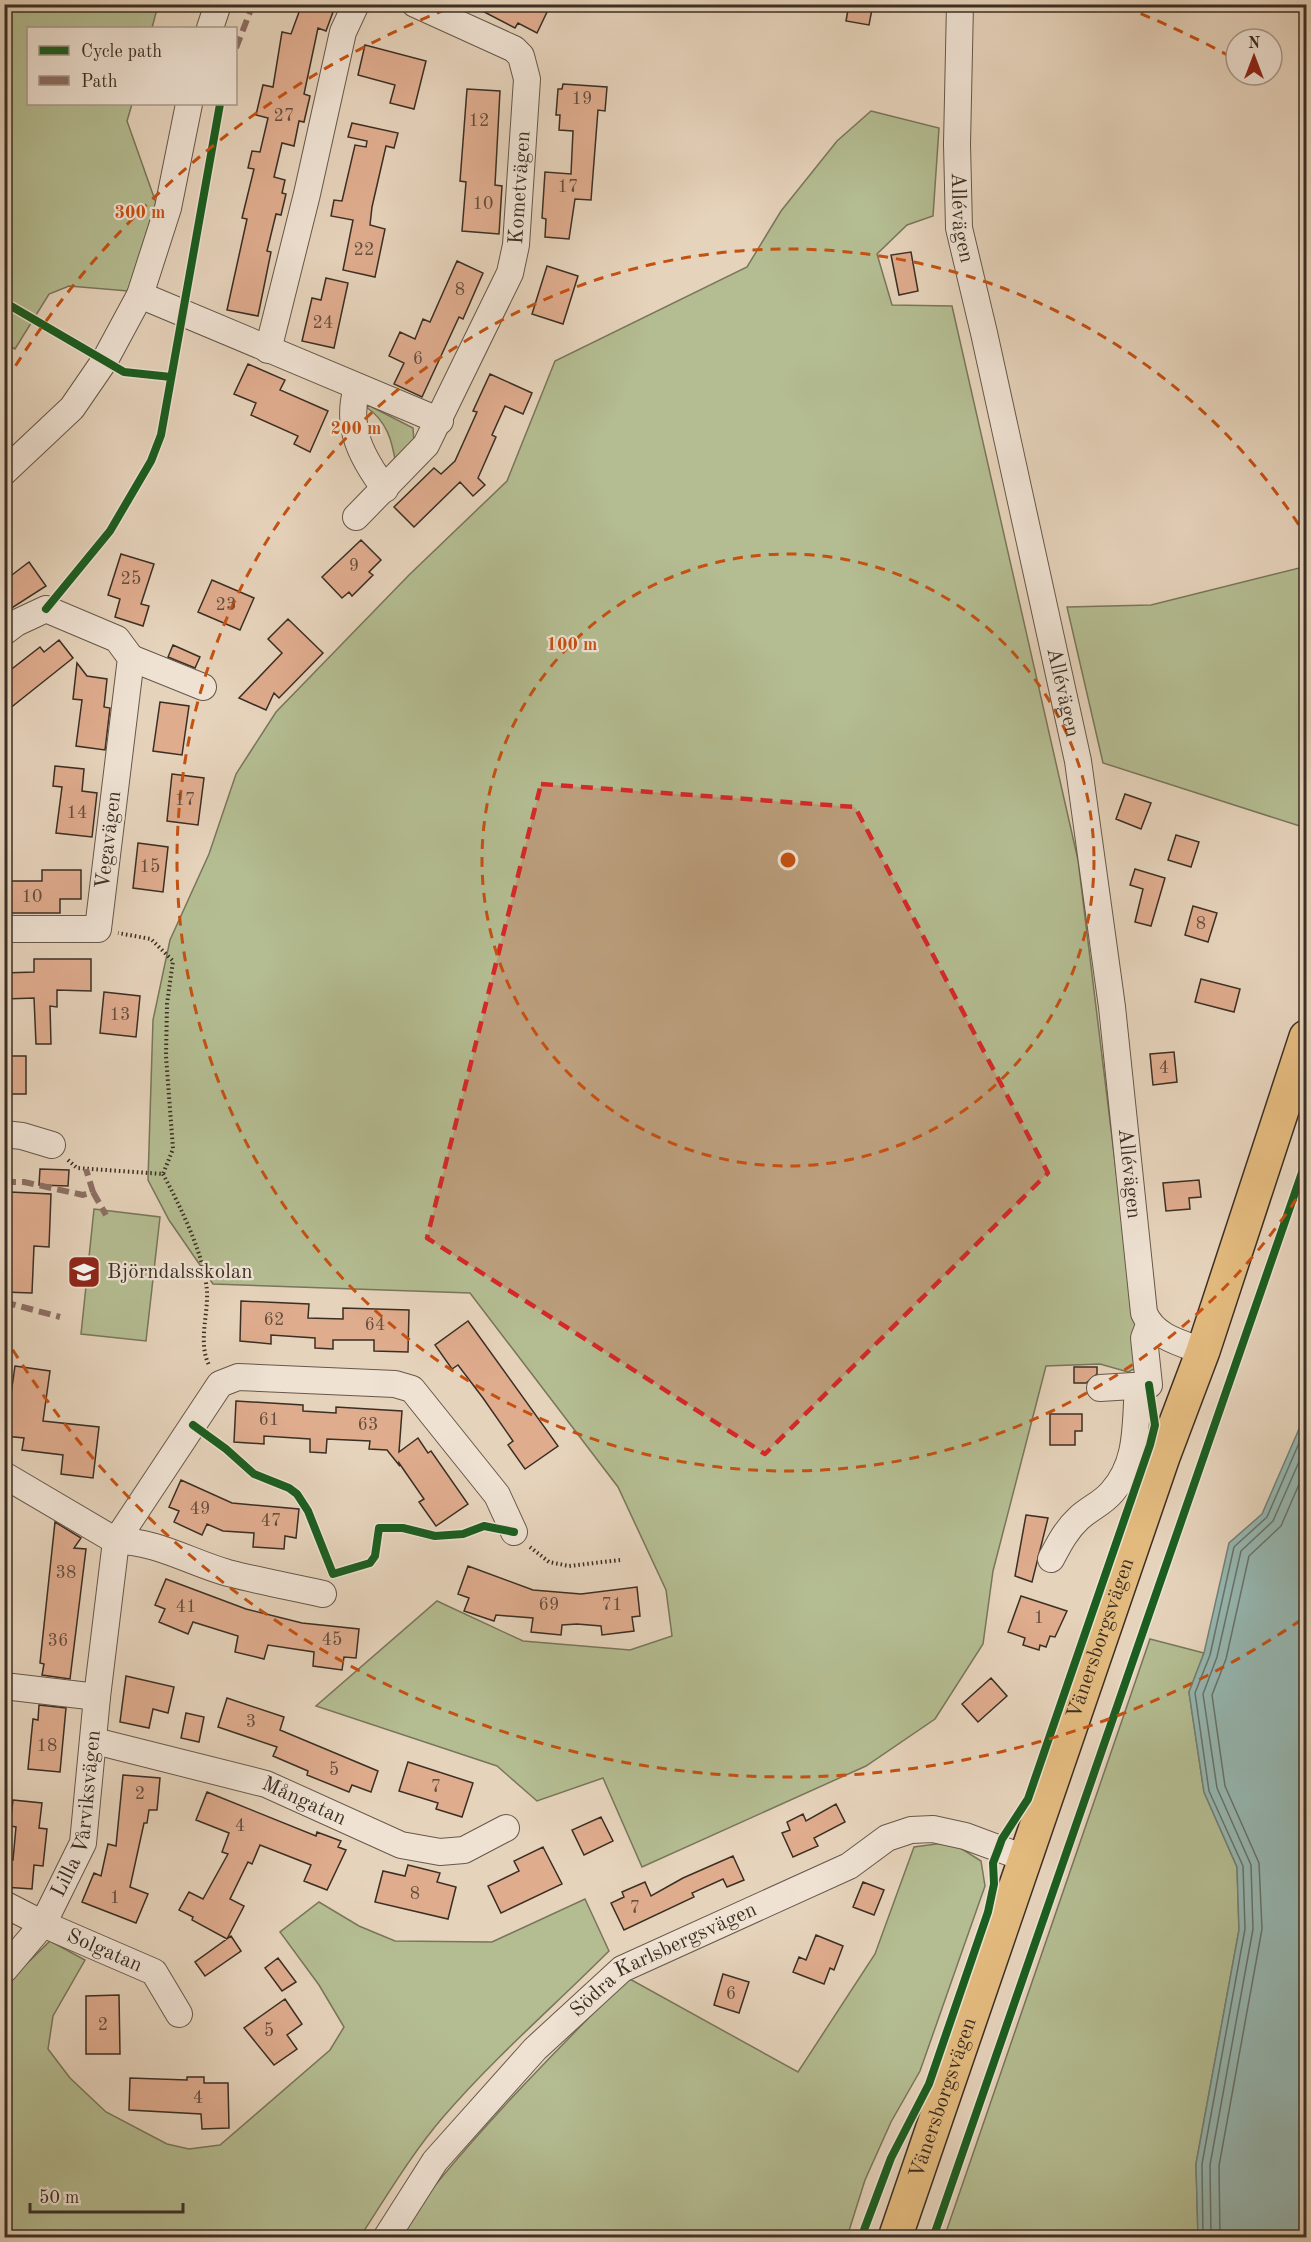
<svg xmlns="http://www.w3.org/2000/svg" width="1311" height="2242" font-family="'Old Standard TT',serif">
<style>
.green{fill:#b4bc91;stroke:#78765a;stroke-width:1.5}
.water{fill:#96b7b1;stroke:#728179;stroke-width:1.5}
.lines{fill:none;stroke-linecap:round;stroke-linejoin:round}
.shore{stroke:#68736a;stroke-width:1.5}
.building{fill:#dfac8e;stroke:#3b2f24;stroke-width:1.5}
.minor-casing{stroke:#66584a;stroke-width:28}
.major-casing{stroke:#3b2f24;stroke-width:36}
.path{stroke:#3b2f24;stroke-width:4;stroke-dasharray:1.5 3;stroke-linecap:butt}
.minor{stroke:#efe2d3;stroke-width:26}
.major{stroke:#e3ba7e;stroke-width:33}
.quiet{stroke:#8d6e63;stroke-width:6;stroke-dasharray:12 6;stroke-linecap:butt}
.cycleway-casing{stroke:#efe2d3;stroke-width:11}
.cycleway{stroke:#1b5e20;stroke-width:8}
.marked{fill:#d62828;fill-opacity:0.2;stroke:#d62828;stroke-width:4.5;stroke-dasharray:12 8;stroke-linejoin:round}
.ring{fill:none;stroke:#c55111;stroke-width:3;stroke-dasharray:10 8}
.labels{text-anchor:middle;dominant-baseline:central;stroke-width:4.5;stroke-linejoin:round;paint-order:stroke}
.number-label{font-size:18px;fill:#644e3e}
.street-label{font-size:21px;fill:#3b2f24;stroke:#efe2d3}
.poi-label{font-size:21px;fill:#3b2f24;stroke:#efe2d3;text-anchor:start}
.centre{fill:#c55111;stroke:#efe2d3;stroke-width:3}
.ring-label{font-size:18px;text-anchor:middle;font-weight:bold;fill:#c55111;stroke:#efe2d3;stroke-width:4.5;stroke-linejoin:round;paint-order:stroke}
</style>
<rect width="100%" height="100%" fill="#e6d3bb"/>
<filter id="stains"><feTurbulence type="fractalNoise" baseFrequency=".00333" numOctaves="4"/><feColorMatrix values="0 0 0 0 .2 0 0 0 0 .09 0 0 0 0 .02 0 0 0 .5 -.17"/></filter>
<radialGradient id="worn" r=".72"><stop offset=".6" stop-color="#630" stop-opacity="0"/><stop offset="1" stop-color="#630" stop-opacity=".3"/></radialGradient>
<path class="green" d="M 4,5 L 158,5 L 152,28 L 28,28 L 28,104 L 132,104 L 127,121 L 156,203 L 128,291 L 69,286 L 49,294 L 15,349 L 4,343 Z
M 871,111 L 939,128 L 933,216 L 907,225 L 877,254 L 892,305 L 952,306 L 1078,860 L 1140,1366 L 1128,1372 L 1100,1364 L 1046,1366 L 993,1571 L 983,1644 L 935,1719 L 866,1766 L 642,1867 L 603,1778 L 537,1801 L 497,1766 L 316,1706 L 437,1601 L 523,1641 L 630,1650 L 672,1636 L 666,1590 L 618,1487 L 470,1293 L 213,1284 L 169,1220 L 148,1180 L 153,1020 L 170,940 L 209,854 L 236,774 L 276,712 L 409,575 L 507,481 L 555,361 L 747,267 L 781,211 L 837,141 Z
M 370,406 L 413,428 L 414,442 L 396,465 C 392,440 387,421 366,407 Z
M 1299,568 L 1306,579 L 1306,828 L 1103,763 L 1067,607 L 1151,605 Z
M 94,1209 L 160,1217 L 146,1341 L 81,1334 Z
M 1150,1639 L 1204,1653 L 1189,1692 L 1204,1792 L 1237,1867 L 1239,1930 L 1196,2164 L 1198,2237 L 944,2238 Z
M 951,1842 L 981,1861 L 985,1886 L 920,2071 L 891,2122 L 865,2180 L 847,2237 L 394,2238 C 464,2143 546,2061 628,1978 L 798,2072 L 875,1954 L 914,1847 Z
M 585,1899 L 609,1951 C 554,2006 495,2057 444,2116 C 412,2153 386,2197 360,2237 L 5,2238 L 5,1985 L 50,1941 L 85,1960 L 53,2016 L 48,2049 L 70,2078 L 106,2112 L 167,2144 L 189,2149 L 220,2145 L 330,2050 L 344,2027 L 319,1985 L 280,1932 L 319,1902 L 359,1926 L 395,1941 L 492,1942 Z"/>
<path class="water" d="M 1306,1413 L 1306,2237 L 1198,2237 L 1196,2164 L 1239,1930 L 1237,1867 L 1204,1792 L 1189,1692 L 1204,1653 L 1229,1543 L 1262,1514 Z"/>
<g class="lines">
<path class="shore" d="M 1203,2238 L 1202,2164 L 1245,1929 L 1243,1866 L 1209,1791 L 1195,1693 L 1210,1655 L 1234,1547 L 1267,1517 L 1306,1427
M 1211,2238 L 1210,2165 L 1253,1929 L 1251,1865 L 1217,1788 L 1203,1694 L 1217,1657 L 1241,1551 L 1273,1521 L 1306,1446
M 1220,2238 L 1219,2166 L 1262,1929 L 1259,1863 L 1225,1786 L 1212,1695 L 1226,1659 L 1249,1556 L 1281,1526 L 1306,1468"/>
</g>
<path class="building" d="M 302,4 L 336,4 L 326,31 L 318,28 L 304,94 L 310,96 L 304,122 L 299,121 L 294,146 L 282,143 L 274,177 L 285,180 L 282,193 L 286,194 L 281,215 L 276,214 L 267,251 L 271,252 L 258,316 L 227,310 L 247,219 L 242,218 L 254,169 L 248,168 L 252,151 L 260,152 L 268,118 L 256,115 L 263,85 L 273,87 L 282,32 L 291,34 Z
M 469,4 L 531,4 L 547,12 L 537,33 L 518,23 L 515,28 Z
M 849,4 L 873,4 L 869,25 L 846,21 Z
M 365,45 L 426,61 L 414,109 L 390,103 L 395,85 L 358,75 Z
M 563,84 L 607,87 L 605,111 L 598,110 L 591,200 L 575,199 L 569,239 L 545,237 L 546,219 L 542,218 L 545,172 L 571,174 L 573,131 L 559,130 L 560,115 L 556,115 L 558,89 L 562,89 Z
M 467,89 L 500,91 L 495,185 L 502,186 L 499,234 L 462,231 L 466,182 L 460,181 Z
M 352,123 L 398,133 L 394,148 L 386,146 L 372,207 L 370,225 L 385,229 L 375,277 L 343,270 L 353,220 L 331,216 L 334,200 L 342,201 L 355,145 L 366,147 L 367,141 L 348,137 Z
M 911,252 L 918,291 L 899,295 L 891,255 Z
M 457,261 L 483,273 L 463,319 L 459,317 L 422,397 L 394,384 L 404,363 L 389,356 L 400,332 L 415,339 L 423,319 L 430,322 Z
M 547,266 L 578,276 L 563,324 L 532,314 Z
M 326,278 L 348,283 L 334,348 L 302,341 L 312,298 L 321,300 Z
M 248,364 L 285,380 L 280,390 L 328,411 L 310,452 L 294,444 L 298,436 L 251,415 L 256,403 L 234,394 Z
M 490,374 L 532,393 L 523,414 L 505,406 L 492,435 L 496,437 L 478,478 L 485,485 L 473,496 L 460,482 L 414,527 L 394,507 L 434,468 L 441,474 L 455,461 L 477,412 L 473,411 Z
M 361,540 L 381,560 L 369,572 L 373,575 L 352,596 L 349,592 L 342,598 L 322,577 Z
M 121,554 L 154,564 L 141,604 L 149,606 L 143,626 L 115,617 L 120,599 L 108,595 Z
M 29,562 L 46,586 L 4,613 L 4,581 Z
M 212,580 L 254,598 L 240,630 L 198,612 Z
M 288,619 L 323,653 L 279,698 L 274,693 L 266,710 L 239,698 L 282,653 L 268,639 Z
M 59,640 L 73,658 L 4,713 L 4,675 L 40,647 L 44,652 Z
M 173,645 L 200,657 L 195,668 L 168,657 Z
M 77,663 L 87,676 L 107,679 L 104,707 L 110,708 L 105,750 L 76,746 L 82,700 L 73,699 Z
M 160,702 L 189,706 L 182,755 L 153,751 Z
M 55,766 L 84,769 L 82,791 L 97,793 L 92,837 L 56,833 L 62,787 L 53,786 Z
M 172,774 L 204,778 L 198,825 L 167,821 Z
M 1125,794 L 1151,803 L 1141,829 L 1116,819 Z
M 1176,835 L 1199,842 L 1191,867 L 1168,860 Z
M 138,843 L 168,847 L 163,892 L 133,888 Z
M 1135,869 L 1165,878 L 1151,926 L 1135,922 L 1143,889 L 1130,885 Z
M 42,870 L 81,870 L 81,899 L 60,899 L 60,913 L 5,913 L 5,881 L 42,881 Z
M 1193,906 L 1217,913 L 1208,942 L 1185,935 Z
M 34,959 L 91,959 L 91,991 L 57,990 L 57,1007 L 50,1006 L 51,1044 L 36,1044 L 34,998 L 5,999 L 4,973 L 34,972 Z
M 1201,979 L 1240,989 L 1234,1012 L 1195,1002 Z
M 104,992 L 140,996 L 136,1037 L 100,1033 Z
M 1174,1052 L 1177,1082 L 1153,1085 L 1150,1054 Z
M 4,1056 L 26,1056 L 26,1094 L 4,1094 Z
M 40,1169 L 69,1170 L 68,1186 L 39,1185 Z
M 1199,1180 L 1201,1197 L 1189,1198 L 1190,1209 L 1166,1211 L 1163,1183 Z
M 10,1192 L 51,1194 L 49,1247 L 34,1246 L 32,1293 L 4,1292 L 4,1247 Z
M 241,1301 L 309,1304 L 308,1318 L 343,1319 L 343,1308 L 409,1310 L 408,1352 L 374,1351 L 374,1340 L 333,1340 L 333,1349 L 315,1348 L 315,1338 L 271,1335 L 271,1344 L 240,1341 Z
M 468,1321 L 558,1446 L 525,1469 L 508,1445 L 513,1441 L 483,1398 L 458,1365 L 452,1369 L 435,1345 Z
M 15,1366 L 50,1371 L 43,1421 L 99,1427 L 93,1478 L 61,1474 L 63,1455 L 22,1450 L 24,1438 L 5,1436 Z
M 1074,1367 L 1097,1367 L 1097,1374 L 1086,1383 L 1074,1383 Z
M 236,1401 L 303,1405 L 303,1411 L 336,1413 L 336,1407 L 402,1411 L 399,1452 L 418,1438 L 428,1453 L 431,1451 L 468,1504 L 436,1526 L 419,1502 L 424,1499 L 399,1463 L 399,1465 L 387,1450 L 369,1449 L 370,1441 L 327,1439 L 326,1453 L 310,1452 L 310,1439 L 264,1436 L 264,1444 L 234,1442 Z
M 1050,1414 L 1082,1414 L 1082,1431 L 1075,1431 L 1075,1445 L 1050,1445 Z
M 181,1480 L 232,1503 L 299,1509 L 296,1538 L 285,1536 L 284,1549 L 253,1547 L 254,1533 L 223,1531 L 207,1524 L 202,1535 L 174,1522 L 179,1511 L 169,1507 Z
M 1026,1515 L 1048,1518 L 1032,1582 L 1015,1576 Z
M 55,1522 L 81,1538 L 74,1548 L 86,1549 L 70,1679 L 42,1675 L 44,1664 L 40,1663 Z
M 468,1566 L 533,1590 L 581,1594 L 637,1587 L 640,1616 L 632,1617 L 634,1631 L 602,1635 L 601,1626 L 577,1624 L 562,1625 L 561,1635 L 531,1632 L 533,1618 L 496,1615 L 494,1621 L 464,1611 L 469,1598 L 458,1594 Z
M 166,1579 L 246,1609 L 302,1623 L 359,1629 L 356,1658 L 344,1657 L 342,1670 L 313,1666 L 314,1652 L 268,1645 L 264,1659 L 235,1652 L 238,1636 L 193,1622 L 188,1634 L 159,1622 L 165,1609 L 155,1605 Z
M 1021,1596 L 1067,1611 L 1055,1637 L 1050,1636 L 1046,1647 L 1040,1645 L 1039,1650 L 1023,1645 L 1025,1638 L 1008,1632 Z
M 126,1676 L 174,1687 L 168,1713 L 153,1709 L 149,1728 L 120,1722 Z
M 991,1678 L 1007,1696 L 978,1722 L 962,1704 Z
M 227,1698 L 284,1717 L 280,1730 L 378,1771 L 371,1792 L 352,1785 L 349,1792 L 307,1775 L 308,1771 L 273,1756 L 277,1747 L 218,1727 Z
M 39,1705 L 66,1708 L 60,1772 L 28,1769 L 33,1719 L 38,1720 Z
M 186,1713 L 204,1717 L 199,1742 L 181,1738 Z
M 408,1762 L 473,1783 L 462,1817 L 436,1809 L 438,1803 L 399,1791 Z
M 123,1775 L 160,1778 L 157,1810 L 149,1810 L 147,1823 L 144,1823 L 130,1887 L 148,1894 L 136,1923 L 82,1902 L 94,1873 L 101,1876 L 108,1844 L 116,1846 Z
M 207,1792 L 316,1836 L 317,1832 L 341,1841 L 338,1847 L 346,1850 L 327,1890 L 304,1881 L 311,1865 L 260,1845 L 252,1864 L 248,1862 L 230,1899 L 244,1906 L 227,1939 L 192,1920 L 193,1917 L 179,1910 L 189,1892 L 203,1899 L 228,1854 L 222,1852 L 229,1833 L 196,1820 Z
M 13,1800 L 42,1803 L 39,1828 L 47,1829 L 43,1866 L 34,1865 L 32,1889 L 4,1887 L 4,1860 L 13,1860 L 16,1827 L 10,1826 Z
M 836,1804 L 845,1822 L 814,1838 L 818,1846 L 793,1857 L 782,1833 L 790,1830 L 787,1822 L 803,1814 L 806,1821 Z
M 601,1817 L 613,1841 L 584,1855 L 572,1830 Z
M 543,1847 L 562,1884 L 501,1913 L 488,1886 L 519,1871 L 514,1861 Z
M 733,1856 L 744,1880 L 727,1887 L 723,1879 L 692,1893 L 694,1897 L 624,1930 L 611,1903 L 624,1897 L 622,1892 L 645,1882 L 651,1896 L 683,1878 Z
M 408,1865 L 440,1873 L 437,1882 L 456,1887 L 448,1919 L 375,1902 L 383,1871 L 405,1876 Z
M 863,1882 L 884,1890 L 874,1915 L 853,1907 Z
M 816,1935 L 843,1946 L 834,1970 L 830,1968 L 824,1984 L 793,1972 L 799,1957 L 806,1960 Z
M 231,1936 L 241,1951 L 205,1976 L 195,1962 Z
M 278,1958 L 296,1982 L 282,1991 L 265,1968 Z
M 723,1974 L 749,1982 L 739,2013 L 714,2005 Z
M 119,1995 L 120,2054 L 86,2054 L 86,1996 Z
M 285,1999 L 302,2024 L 287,2035 L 297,2049 L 274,2065 L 244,2028 Z
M 187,2077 L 204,2077 L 204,2083 L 228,2083 L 229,2128 L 202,2129 L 201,2114 L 129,2110 L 130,2078 L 187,2080 Z"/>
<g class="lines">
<g class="minor-casing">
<g id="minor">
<path id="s1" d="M 960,4 L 957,144 L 959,228 L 984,333 L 1078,761 L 1112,1007 L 1144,1313 C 1154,1337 1180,1343 1203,1351"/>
<path d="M 210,28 L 218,4"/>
<path d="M 140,295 L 440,421"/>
<path d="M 268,350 L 307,194 L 343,32 L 356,4"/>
<path d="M 357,388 C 345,427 362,458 385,489"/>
<path d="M 4,472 L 72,408 L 105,360 L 140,295 L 168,208 L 189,104"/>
<path id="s2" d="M 356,517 L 426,445 L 510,273 L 516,245 L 527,79 L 521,56 L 514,49 L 415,4"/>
<path d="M 4,632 L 16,623 L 46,609 L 117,639 L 131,658 L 98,929 L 4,929"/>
<path d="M 131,658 L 203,687"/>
<path d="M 4,1134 L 22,1136 L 52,1145"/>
<path d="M 1100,1388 L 1149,1385 L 1144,1338 L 1149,1325"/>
<path d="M 4,1475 L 116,1541 C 157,1541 189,1562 228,1573 C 259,1581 292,1587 323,1594"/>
<path d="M 1051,1559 C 1059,1544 1066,1530 1079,1518 C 1090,1508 1103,1503 1112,1492 C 1139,1462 1135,1424 1138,1386"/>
<path d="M 4,1686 L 97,1697"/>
<path id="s3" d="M 95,1741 L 266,1784 L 401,1845 L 440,1852 L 464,1850 L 506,1828"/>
<path id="s4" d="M 4,1904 L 43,1924 L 154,1972 L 179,2014"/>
<path id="s5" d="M 4,1970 L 43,1924 L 83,1843 L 97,1697 L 116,1541 L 220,1384 L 238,1377 L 395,1384 L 412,1389 L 497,1495 L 514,1532"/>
<path id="s6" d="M 386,2238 L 435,2161 L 535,2049 L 622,1969 L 849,1866 L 887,1838 L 911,1830 L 933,1829 L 965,1836 L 1027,1859"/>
</g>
</g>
<g class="major-casing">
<g id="major">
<path id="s7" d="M 895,2238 L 1163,1457 L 1203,1351 L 1306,1037"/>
</g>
</g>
<path class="path" d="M 68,1160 L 77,1168 L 163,1174 L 173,1149 L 166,1056 L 167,1004 L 173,961 L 151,939 L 118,933
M 163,1174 C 180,1206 205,1256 207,1292 C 208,1316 198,1343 209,1365
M 530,1547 L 549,1562 L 569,1566 L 620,1560"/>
<use href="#minor" class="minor"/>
<use href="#major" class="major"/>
<path class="quiet" d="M 236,48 L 253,4
M 4,1182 L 24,1182 L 83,1195 L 93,1192 L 86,1169
M 93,1192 L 106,1215
M 4,1302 L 60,1317"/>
<g class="cycleway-casing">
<path id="cycleway" d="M 4,302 L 124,372 L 171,377
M 46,609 L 110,531 L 151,461 L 161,435 L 220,104
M 193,1425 L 226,1449 L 254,1474 L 289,1488 L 297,1494 L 308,1511 L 333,1574 L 370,1563 L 375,1556 L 379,1528 L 403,1528 L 435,1536 L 463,1534 L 484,1526 L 514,1532
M 861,2238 L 891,2158 L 929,2084 L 988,1912 L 994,1884 L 993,1863 L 998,1850 L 1002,1839 L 1028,1799 L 1150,1445 L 1155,1425 L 1149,1385
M 933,2238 L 1306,1161"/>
</g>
<use href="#cycleway" class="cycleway"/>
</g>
<path class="marked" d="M 541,784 L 855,807 L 1048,1173 L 765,1454 L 427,1238 Z"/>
<g class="ring">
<circle cx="788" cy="860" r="306"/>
<path d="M1306 1184A611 611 0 1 1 1306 536"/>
<path d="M1301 1620A917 917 0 0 1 6 1339M6 381A917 917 0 0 1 452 7M1124 7A917 917 0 0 1 1233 58"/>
</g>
<defs>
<g id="school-square" transform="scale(1.725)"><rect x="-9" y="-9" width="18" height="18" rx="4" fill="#8f2418" stroke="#efe2d3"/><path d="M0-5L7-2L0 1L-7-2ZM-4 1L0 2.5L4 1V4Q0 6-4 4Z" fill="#fff"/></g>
</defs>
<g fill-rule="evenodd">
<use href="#school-square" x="84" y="1272"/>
</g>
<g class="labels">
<g class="number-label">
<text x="582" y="99">19</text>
<text x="284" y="116">27</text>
<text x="479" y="121">12</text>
<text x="568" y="187">17</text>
<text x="483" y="204">10</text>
<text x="364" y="250">22</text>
<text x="460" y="290">8</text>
<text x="323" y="323">24</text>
<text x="418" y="359">6</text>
<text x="354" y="566">9</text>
<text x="131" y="579">25</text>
<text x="226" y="605">23</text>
<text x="185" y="800">17</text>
<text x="77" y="813">14</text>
<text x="150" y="867">15</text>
<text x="32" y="897">10</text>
<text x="1201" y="924">8</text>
<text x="120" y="1015">13</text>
<text x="1164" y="1068">4</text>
<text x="274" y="1320">62</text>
<text x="375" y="1325">64</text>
<text x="269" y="1420">61</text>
<text x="368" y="1425">63</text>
<text x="200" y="1509">49</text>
<text x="271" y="1521">47</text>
<text x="66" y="1573">38</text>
<text x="549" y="1605">69</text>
<text x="612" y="1605">71</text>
<text x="186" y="1607">41</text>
<text x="1039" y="1618">1</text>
<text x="332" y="1640">45</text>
<text x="58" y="1641">36</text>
<text x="251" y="1722">3</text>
<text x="47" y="1746">18</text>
<text x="334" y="1770">5</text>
<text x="436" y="1787">7</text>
<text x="140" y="1794">2</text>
<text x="240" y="1826">4</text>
<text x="415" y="1894">8</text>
<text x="115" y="1898">1</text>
<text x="635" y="1908">7</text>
<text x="731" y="1994">6</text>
<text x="103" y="2025">2</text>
<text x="269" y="2031">5</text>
<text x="198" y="2098">4</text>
</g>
<g class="street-label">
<text stroke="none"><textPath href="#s2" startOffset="378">Kometvägen</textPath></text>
<text stroke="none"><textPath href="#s1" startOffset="214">Allévägen</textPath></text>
<text stroke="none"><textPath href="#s1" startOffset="700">Allévägen</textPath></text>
<text transform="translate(109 840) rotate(-83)">Vegavägen</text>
<text stroke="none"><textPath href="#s1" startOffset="1186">Allévägen</textPath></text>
<text stroke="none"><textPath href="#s7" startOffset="634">Vänersborgsvägen</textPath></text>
<text stroke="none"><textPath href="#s3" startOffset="218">Mångatan</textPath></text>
<text stroke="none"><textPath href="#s5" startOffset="178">Lilla Vårviksvägen</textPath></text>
<text stroke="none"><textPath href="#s4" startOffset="111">Solgatan</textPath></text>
<text stroke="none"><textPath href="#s6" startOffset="400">Södra Karlsbergsvägen</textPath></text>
<text stroke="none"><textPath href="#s7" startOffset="148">Vänersborgsvägen</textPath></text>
</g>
<g class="poi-label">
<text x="107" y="1272">Björndalsskolan</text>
</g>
</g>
<circle cx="788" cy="860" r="9" class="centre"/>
<g class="ring-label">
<text x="140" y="218">300 m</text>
<text x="356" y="434">200 m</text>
<text x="572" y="650">100 m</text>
</g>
<rect width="1311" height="2242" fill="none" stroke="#e6d3bb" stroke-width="24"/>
<rect x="6" y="6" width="1299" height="2230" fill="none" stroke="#3b2f24" stroke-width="3"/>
<rect x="12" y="12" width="1287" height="2218" fill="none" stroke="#3b2f24" stroke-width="1.5"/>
<rect x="27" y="27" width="210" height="78" fill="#efe2d3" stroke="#a79a8d" stroke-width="1.5"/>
<rect x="39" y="46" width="30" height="9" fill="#1b5e20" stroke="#a79a8d" stroke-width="1.5"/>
<text x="81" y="57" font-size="18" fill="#3b2f24">Cycle path</text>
<rect x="39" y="76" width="30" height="9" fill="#8d6e63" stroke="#a79a8d" stroke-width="1.5"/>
<text x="81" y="87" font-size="18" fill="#3b2f24">Path</text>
<g transform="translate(1254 57)"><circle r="28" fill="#efe2d3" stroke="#a79a8d" stroke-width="1.5"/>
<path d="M0-4.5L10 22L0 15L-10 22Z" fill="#8f2418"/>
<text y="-9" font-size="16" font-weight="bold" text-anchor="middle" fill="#3b2f24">N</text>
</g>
<path d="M30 2203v9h153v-9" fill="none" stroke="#3b2f24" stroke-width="3"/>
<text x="39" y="2203" font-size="18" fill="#3b2f24" stroke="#efe2d3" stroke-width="4.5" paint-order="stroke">50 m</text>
<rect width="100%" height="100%" filter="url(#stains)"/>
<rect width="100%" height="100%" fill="url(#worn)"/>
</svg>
